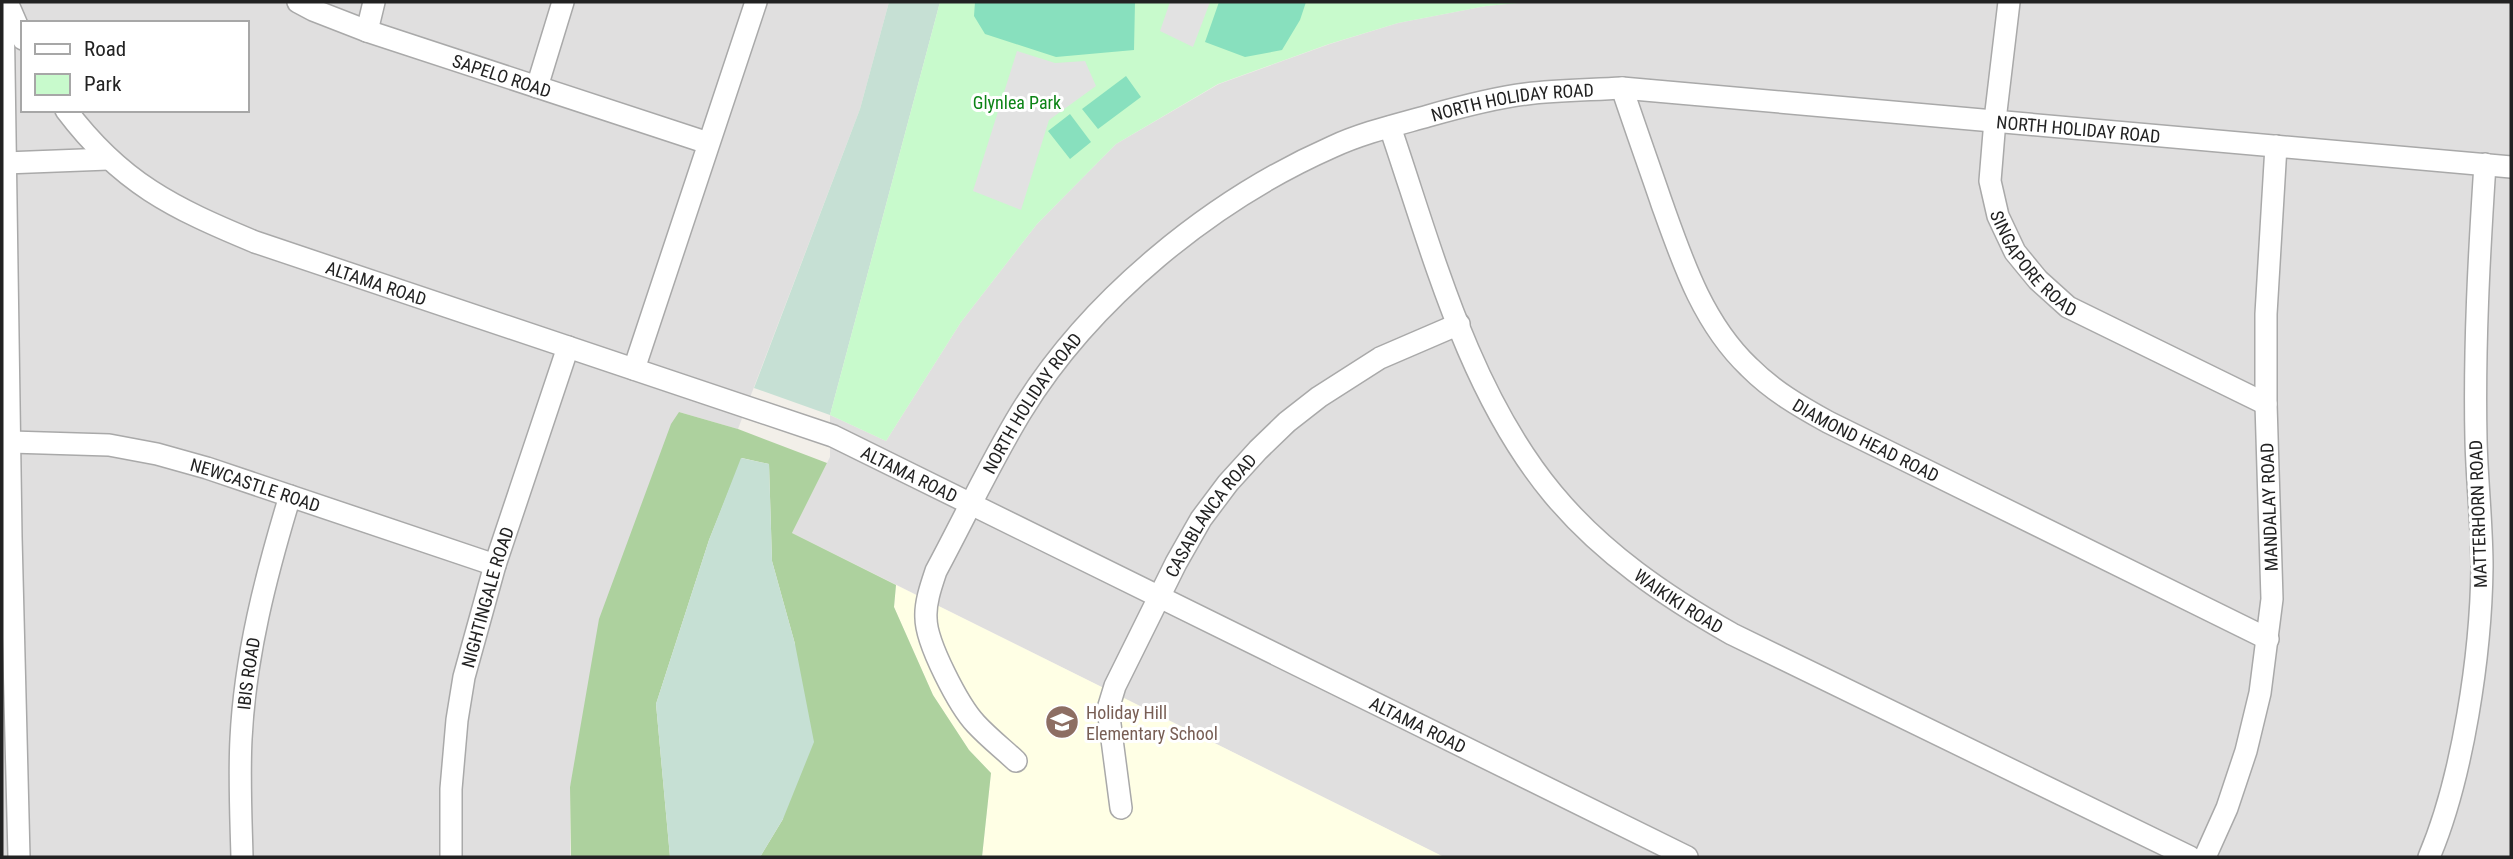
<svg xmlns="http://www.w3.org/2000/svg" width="2513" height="859" font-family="'Roboto Condensed',sans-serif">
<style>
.residential{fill:#e0dfdf;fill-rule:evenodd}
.education{fill:#ffffe5}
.forest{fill:#add19e}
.wetland{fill:#c6e0d4}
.park{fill:#c8facc}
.pitch{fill:#88e0be}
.parking{fill:#e2e2e2}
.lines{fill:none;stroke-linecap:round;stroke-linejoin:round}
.minor-casing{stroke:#a9a9a9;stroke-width:24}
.minor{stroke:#fff;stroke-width:21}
.labels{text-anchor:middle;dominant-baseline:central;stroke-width:6;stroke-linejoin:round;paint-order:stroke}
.street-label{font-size:18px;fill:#222;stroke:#fff}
.park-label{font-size:18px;fill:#0c8416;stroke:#fff}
.education-label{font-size:18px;fill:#785e54;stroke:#fff;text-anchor:start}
</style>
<rect width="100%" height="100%" fill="#f2efe9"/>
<path class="residential" d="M 2,2 L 889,2 L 860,109 L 738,429 L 679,412 L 570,787 L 570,857 L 2,857 ZM 23,23 L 247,23 L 247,110 L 23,110 Z
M 1530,2 L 2511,2 L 2511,857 L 1444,857 L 792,533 L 830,457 L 830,415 L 886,441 L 961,322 L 1037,224 L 1116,144 L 1219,84 L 1330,44 L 1398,23 L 1486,6 Z"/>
<path class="education" d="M 896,585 L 1444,857 L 982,857 L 991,773 L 969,750 L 933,695 L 894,607 Z"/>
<path class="forest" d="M 679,412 L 738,429 L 827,463 L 792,533 L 896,585 L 894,607 L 933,695 L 969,750 L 991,773 L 982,857 L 760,857 L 783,819 L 795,644 L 772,561 L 769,464 L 742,458 L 709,540 L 656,704 L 670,857 L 571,857 L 570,787 L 599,619 L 671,424 Z"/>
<path class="wetland" d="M 889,2 L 940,2 L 830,415 L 754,388 L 860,109 Z
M 741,458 L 769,464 L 772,561 L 795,644 L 814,742 L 783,819 L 760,857 L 670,857 L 656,704 L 709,540 Z"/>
<path class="park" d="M 940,2 L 1530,2 L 1486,6 L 1398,23 L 1329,44 L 1218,84 L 1116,144 L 1037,224 L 961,322 L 886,441 L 830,415 Z"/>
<path class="pitch" d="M 975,2 L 1135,2 L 1134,50 L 1056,57 L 985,34 L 974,16 Z
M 1219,2 L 1306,2 L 1300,20 L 1282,50 L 1245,57 L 1205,42 Z
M 1126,76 L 1141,97 L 1098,129 L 1082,109 Z
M 1070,114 L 1091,142 L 1070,159 L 1048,131 Z"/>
<path class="parking" d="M 1170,2 L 1210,2 L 1193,47 L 1160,31 Z
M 1017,51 L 1055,63 L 1085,61 L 1096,86 L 1049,120 L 1021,210 L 973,191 Z"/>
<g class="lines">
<g class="minor-casing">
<g id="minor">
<path d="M 3,2 L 11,537 L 19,857"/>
<path d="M 7,2 L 23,39"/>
<path id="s1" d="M 298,2 L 313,10 L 367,31 L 708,143"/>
<path id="s2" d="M 2009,2 L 1995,120 L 1990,181 L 1998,216 L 2015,252 L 2038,280 L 2068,307 L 2266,404"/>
<path d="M 367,31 L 374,2"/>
<path d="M 537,87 L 563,2"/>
<path id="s3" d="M 1622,88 C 1635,127 1649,166 1662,204 C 1683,263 1703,323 1749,367 C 1773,391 1799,406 1828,422 L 2268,639"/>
<path id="s4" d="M 66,110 C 121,183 173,208 255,242 L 833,436 L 1687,857"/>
<path id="s5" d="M 1390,127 C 1432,250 1468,392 1553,494 C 1602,553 1665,596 1732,634 L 2190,857"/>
<path d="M 5,163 L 108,159"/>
<path d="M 634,369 L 756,2"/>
<path id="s6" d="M 11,442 L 109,445 L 157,454 L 207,468 L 495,565"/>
<path id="s7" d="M 1016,761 C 1003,749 988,737 976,724 C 959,706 926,643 926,618 C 925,603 931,586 936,571 C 964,519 990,463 1021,412 C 1090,299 1212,200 1332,147 C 1362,133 1396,125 1428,116 C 1460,107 1493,98 1526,94 C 1558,90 1590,90 1622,88 L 2511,167"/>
<path id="s8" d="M 1121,808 L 1108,709 L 1115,686 L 1176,563 L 1201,519 L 1228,483 L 1258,450 L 1287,422 L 1319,397 L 1380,358 L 1459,324"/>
<path id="s9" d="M 242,857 C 241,818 239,778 241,739 C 245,656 266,575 290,496"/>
<path id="s10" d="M 451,857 L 451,789 L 457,720 L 464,677 L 495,565 L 568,347"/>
<path d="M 2205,857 L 2227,808 L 2246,751 L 2260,693 L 2272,599 L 2266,404 L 2266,314 L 2276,146"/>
<path d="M 2429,857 C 2463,777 2481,654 2482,567 C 2482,524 2477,482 2476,440 C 2474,348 2479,256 2485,164"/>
</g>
</g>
<use href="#minor" class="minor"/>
</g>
<defs>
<g id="school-disc" transform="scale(1.75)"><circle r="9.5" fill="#8d6e63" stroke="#fff"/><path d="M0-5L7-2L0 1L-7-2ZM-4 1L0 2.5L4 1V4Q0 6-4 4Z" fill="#fff"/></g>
</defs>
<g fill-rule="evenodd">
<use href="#school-disc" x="1062" y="722"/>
</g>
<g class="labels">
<g class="street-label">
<text stroke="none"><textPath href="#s1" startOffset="217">SAPELO ROAD</textPath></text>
<text stroke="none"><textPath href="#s7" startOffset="1003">NORTH HOLIDAY ROAD</textPath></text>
<text stroke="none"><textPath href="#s7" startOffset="1572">NORTH HOLIDAY ROAD</textPath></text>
<text stroke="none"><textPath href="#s2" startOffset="276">SINGAPORE ROAD</textPath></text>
<text stroke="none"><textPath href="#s4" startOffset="362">ALTAMA ROAD</textPath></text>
<text stroke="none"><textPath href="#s7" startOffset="415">NORTH HOLIDAY ROAD</textPath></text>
<text stroke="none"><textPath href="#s3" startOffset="448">DIAMOND HEAD ROAD</textPath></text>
<text stroke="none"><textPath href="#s4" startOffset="929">ALTAMA ROAD</textPath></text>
<text stroke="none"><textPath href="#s6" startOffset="250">NEWCASTLE ROAD</textPath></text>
<text transform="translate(2269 507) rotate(-92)">MANDALAY ROAD</text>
<text transform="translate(2478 514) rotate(-92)">MATTERHORN ROAD</text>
<text stroke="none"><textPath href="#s8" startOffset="320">CASABLANCA ROAD</textPath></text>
<text stroke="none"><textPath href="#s10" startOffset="264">NIGHTINGALE ROAD</textPath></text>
<text stroke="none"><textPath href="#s5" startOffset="570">WAIKIKI ROAD</textPath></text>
<text stroke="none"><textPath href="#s9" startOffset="184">IBIS ROAD</textPath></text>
<text stroke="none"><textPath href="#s4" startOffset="1496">ALTAMA ROAD</textPath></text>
</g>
<g class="park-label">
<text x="1017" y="102">Glynlea Park</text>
</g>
<g class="education-label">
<text x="1086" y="712">Holiday Hill<tspan x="1086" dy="21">Elementary School</tspan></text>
</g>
</g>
<rect width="2513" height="859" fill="none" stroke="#222222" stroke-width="7"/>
<rect x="21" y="21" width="228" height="91" fill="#ffffff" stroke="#a7a7a7" stroke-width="2"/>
<rect x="35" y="44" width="35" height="10" fill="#ffffff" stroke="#a7a7a7" stroke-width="2"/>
<text x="84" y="56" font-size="21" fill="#222222">Road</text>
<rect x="35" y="74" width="35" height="21" fill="#c8facc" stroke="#a7a7a7" stroke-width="2"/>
<text x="84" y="91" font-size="21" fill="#222222">Park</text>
</svg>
